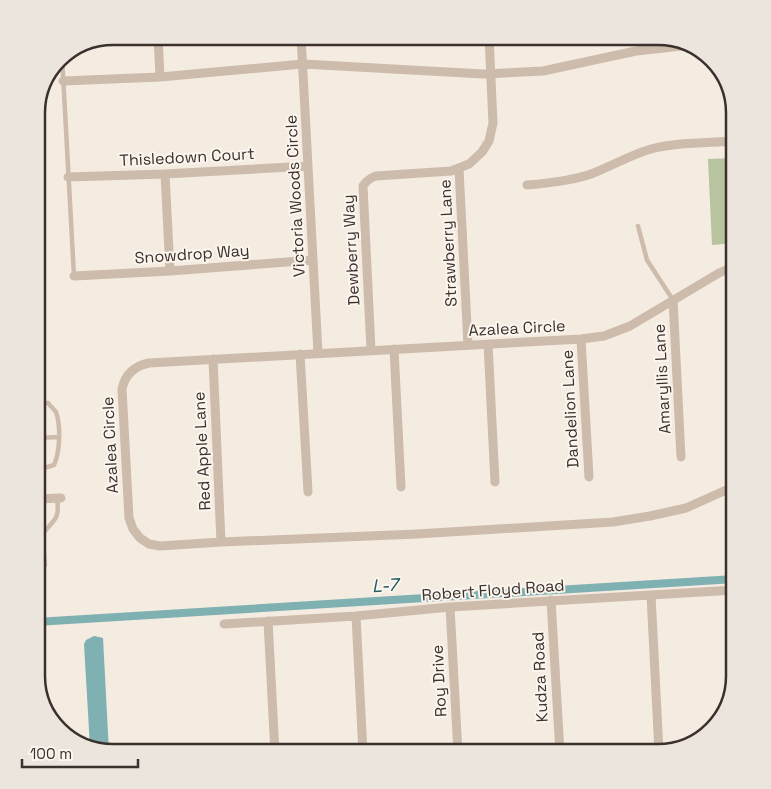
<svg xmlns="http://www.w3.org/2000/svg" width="771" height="789" font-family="'Space Grotesk',sans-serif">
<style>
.green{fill:#b8c4a0}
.water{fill:#7fb0b2}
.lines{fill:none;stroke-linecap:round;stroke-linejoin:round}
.canal{stroke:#7fb0b2;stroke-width:8}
.lane{stroke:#cdbbac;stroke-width:4.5}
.street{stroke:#cdbbac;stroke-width:9}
.labels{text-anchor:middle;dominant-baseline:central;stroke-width:4;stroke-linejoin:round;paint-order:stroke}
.street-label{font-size:16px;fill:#3b302b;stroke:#fbf5ee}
.water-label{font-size:18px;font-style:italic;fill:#1f5a5e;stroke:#fbf5ee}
.rim{fill:none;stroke:#3b302b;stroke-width:2.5}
</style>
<rect width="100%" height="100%" fill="#f4ebe1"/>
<path class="green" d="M 735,158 L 735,243 L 712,245 L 708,159 Z"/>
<path class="water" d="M 94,636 L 103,638 L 109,752 L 90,747 L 84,644 L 86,640 Z"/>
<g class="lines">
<path class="canal" d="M 36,622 L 735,579"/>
<path class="lane" d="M 62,56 L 74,276
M 638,226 L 647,260 L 673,300
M 36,438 L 59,437
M 36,468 L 44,468 L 54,465 C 60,452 61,426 56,412 C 54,409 50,406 48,403 L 36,403
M 45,565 L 42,534 C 55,519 60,519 57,498"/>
<path class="street" d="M 158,36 L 160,77
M 301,36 L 318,353
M 63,81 L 160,77 L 303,64 L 483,74 L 543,71 L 636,51 L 682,46
M 459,169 L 468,345
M 165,174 L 170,271
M 68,177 L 165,174 L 308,166
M 527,185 C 549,183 570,181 591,174 C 612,166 630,155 651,149 C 678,142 707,143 735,141
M 735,266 L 719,273 L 630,326 L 604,336 L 581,339 L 149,363 C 134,366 125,375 122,389 L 129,518 L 133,529 L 140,538 L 149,544 L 160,546 L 221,542 L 417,534 L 613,522 L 650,516 L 686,508 L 735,486
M 74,276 L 170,271 L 313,260
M 673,300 L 681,457
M 581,339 L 589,477
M 488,344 L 495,482
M 394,349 L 401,487
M 371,350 L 363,186 C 367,180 370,178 376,176 L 451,171 L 469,164 L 482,152 L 489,141 L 493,123 L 489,36
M 300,354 L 308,492
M 213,359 L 221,542
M 36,499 L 61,498
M 651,595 L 659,752
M 551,600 L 560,753
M 450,607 L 458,753
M 356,616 L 363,753
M 268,621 L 275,753
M 224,624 L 356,616 L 450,607 L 735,590"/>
</g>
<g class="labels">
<g class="street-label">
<text transform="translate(187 157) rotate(-3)">Thisledown Court</text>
<text transform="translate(295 196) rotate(-93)">Victoria Woods Circle</text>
<text transform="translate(448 243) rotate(-93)">Strawberry Lane</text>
<text transform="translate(351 250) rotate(-93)">Dewberry Way</text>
<text transform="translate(192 254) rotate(-4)">Snowdrop Way</text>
<text transform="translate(517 328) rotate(-3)">Azalea Circle</text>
<text transform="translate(662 379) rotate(-93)">Amaryllis Lane</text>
<text transform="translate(570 409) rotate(-93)">Dandelion Lane</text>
<text transform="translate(110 445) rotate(-93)">Azalea Circle</text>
<text transform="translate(202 451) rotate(-93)">Red Apple Lane</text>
<text transform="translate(493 590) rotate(-4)">Robert Floyd Road</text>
<text transform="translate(540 677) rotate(-93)">Kudza Road</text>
<text transform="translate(439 681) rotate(-93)">Roy Drive</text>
</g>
<g class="water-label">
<text transform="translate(385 585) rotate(-3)">L-7</text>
</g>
</g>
<path d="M0 0H771V789H0ZM113 45H658A68 68 0 0 1 726 113V676A68 68 0 0 1 658 744H113A68 68 0 0 1 45 676V113A68 68 0 0 1 113 45Z" fill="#ece5de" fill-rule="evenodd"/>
<path class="rim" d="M113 45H658A68 68 0 0 1 726 113V676A68 68 0 0 1 658 744H113A68 68 0 0 1 45 676V113A68 68 0 0 1 113 45Z"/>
<path d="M22 759v8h116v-8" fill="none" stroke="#3b302b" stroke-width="2.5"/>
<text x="30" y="759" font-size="15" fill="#3b302b" stroke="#fbf5ee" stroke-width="4" paint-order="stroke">100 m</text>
</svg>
